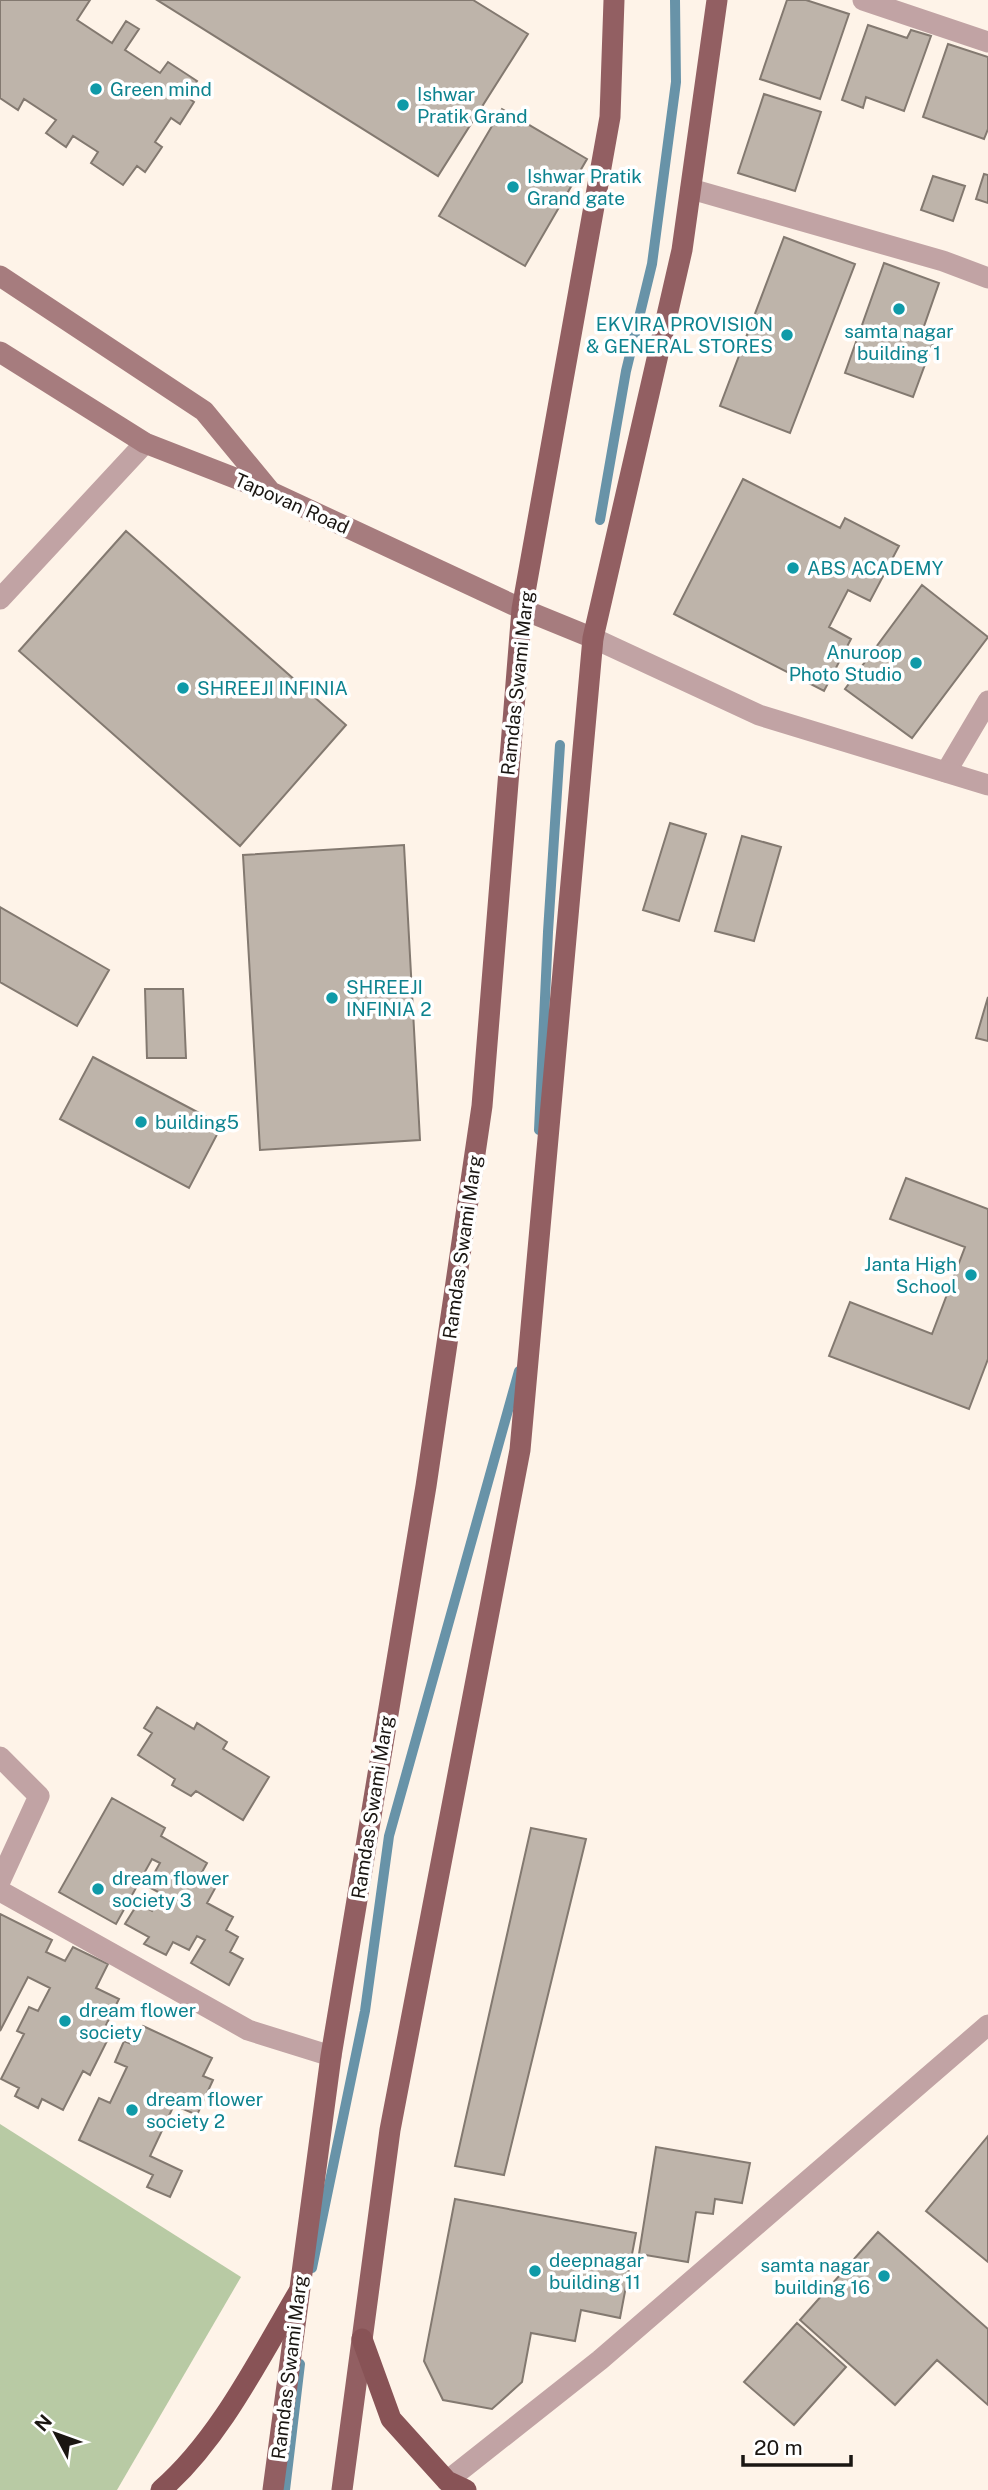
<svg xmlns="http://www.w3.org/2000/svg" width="988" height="2490" font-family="'Public Sans',sans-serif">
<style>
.green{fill:#b8caa4}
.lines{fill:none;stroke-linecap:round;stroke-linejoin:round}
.stream{stroke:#6893a8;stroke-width:10}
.building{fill:#beb4aa;stroke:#837970;stroke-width:2}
.service{stroke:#c1a3a4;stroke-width:21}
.minor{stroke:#c1a3a4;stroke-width:21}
.tertiary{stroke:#c1a3a4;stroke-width:21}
.secondary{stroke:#a67c7e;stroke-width:21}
.primary{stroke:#925f62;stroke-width:21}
.trunk{stroke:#885356;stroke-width:21}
.culture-dot{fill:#0f9aa8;stroke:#fff;stroke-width:2.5}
.labels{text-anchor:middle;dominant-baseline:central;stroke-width:7;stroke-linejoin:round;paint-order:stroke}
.culture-label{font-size:19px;fill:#0d838f;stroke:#fff;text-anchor:start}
.street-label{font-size:19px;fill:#1a1612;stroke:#fff}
</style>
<rect width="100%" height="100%" fill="#fef3e8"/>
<path class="green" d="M 0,2124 L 241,2277 L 117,2490 L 0,2490 Z"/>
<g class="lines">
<path class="stream" d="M 600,520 L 626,371 L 652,264 L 676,82 L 675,0
M 539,1130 L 548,932 L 560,745
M 312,2268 L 365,2011 L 389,1836 L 519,1371
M 285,2490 L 300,2364"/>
</g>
<path class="building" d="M 0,0 L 90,0 L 77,20 L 112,43 L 126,21 L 139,29 L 125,50 L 160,73 L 168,62 L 197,81 L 187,97 L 194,102 L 180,124 L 171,118 L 155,142 L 162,147 L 145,172 L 137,166 L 123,185 L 91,163 L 98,152 L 73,136 L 66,147 L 46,133 L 56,120 L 24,99 L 18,110 L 0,98 Z
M 157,0 L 473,0 L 528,34 L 438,176 Z
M 787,0 L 806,0 L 849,14 L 820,99 L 760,79 Z
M 868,25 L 907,38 L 911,30 L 931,36 L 904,111 L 866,97 L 863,108 L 842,100 Z
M 948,44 L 988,57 L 988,129 L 984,139 L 923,117 Z
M 764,94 L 821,112 L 795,191 L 738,173 Z
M 502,109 L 587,159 L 525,266 L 439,216 Z
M 984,174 L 988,175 L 988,203 L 976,199 Z
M 933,176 L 965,186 L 953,221 L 921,210 Z
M 784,237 L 855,264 L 790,433 L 720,406 Z
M 884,263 L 939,283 L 921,335 L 934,340 L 913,397 L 845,373 Z
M 743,479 L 840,528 L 845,518 L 899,546 L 870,601 L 848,590 L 829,627 L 851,639 L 824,691 L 674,614 Z
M 126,531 L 346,725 L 240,846 L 19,651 Z
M 922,585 L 988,637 L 912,738 L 845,689 Z
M 670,823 L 706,834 L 679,921 L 643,910 Z
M 742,836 L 781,847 L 754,941 L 715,931 Z
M 404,845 L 420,1140 L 260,1150 L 243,855 Z
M 0,907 L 109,970 L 77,1026 L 0,982 Z
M 145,989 L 183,989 L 186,1058 L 147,1058 Z
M 988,997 L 988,1041 L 976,1038 Z
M 93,1057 L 222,1125 L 189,1188 L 60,1119 Z
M 906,1178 L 988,1209 L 988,1359 L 969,1409 L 829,1356 L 850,1302 L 932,1334 L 965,1247 L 890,1219 Z
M 157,1707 L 194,1729 L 197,1723 L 227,1742 L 223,1749 L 269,1777 L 243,1820 L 196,1791 L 191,1796 L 172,1785 L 175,1779 L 138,1755 L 152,1733 L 144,1728 Z
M 112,1798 L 165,1828 L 161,1836 L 207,1863 L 201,1874 L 218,1883 L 207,1903 L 233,1917 L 226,1930 L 238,1937 L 230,1952 L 243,1959 L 229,1985 L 191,1963 L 205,1940 L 197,1936 L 189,1950 L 173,1942 L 166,1955 L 144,1944 L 149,1937 L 125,1924 L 138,1903 L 152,1911 L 162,1894 L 147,1886 L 160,1863 L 152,1859 L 116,1924 L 59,1892 Z
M 531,1828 L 586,1839 L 504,2175 L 455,2166 Z
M 0,1914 L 52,1940 L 46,1952 L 65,1961 L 73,1947 L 108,1964 L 96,1988 L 119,1999 L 102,2033 L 109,2037 L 90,2075 L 83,2071 L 63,2110 L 42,2099 L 38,2108 L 15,2096 L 19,2088 L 1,2079 L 24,2034 L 17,2031 L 29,2007 L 38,2011 L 50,1988 L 28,1977 L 0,2031 Z
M 143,2026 L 212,2058 L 203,2076 L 213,2080 L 197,2115 L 174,2105 L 150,2156 L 182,2171 L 170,2197 L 147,2187 L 153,2175 L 79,2140 L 99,2098 L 110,2103 L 127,2067 L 115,2062 L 124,2041 L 134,2045 Z
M 988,2136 L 988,2262 L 926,2211 Z
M 656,2147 L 750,2163 L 742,2203 L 715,2199 L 713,2214 L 696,2212 L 688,2262 L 639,2254 Z
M 455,2199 L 636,2233 L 620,2318 L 581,2310 L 575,2341 L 531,2333 L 522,2382 L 492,2409 L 443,2400 L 424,2361 Z
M 878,2232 L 988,2329 L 988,2405 L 937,2360 L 895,2405 L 800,2320 Z
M 797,2323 L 846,2367 L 794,2425 L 744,2382 Z"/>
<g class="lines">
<path class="service" d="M 0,1757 L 39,1796 L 0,1881
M 0,1891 L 248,2030 L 331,2056"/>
<path class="minor" d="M 863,0 L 988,42
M 691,189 L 943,261 L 988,278
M 0,599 L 145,443
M 946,772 L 988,701
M 447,2481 L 600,2360 L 988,2025"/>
<path class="tertiary" d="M 593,638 L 759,715 L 988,785"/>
<path class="secondary" d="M 0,276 L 204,411 L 270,491
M 0,352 L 145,443 L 271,492 L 522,609 L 593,638"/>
<path class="primary" d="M 273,2490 L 331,2056 L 426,1486 L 482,1106 L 522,609 L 610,117 L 614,0
M 342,2490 L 390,2130 L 520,1450 L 593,638 L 682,250 L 717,0"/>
<path class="trunk" d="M 362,2339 L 391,2419 L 447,2481 L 466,2490
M 161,2490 C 219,2440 259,2359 298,2293"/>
</g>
<g class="culture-dot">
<circle cx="96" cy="89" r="7"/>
<circle cx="403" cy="105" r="7"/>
<circle cx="513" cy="187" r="7"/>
<circle cx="899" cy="309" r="7"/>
<circle cx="787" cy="335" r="7"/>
<circle cx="793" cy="568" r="7"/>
<circle cx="916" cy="663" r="7"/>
<circle cx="183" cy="688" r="7"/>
<circle cx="332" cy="998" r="7"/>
<circle cx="141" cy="1122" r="7"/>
<circle cx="971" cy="1275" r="7"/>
<circle cx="98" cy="1889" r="7"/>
<circle cx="65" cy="2021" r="7"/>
<circle cx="132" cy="2110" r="7"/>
<circle cx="535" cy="2271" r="7"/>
<circle cx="884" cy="2276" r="7"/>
</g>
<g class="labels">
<g class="culture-label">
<text x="110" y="89">Green mind</text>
<text x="417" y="94">Ishwar<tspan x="417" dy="22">Pratik Grand</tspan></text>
<text x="527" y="176">Ishwar Pratik<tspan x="527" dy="22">Grand gate</tspan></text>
<text x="773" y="324" text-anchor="end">EKVIRA PROVISION<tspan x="773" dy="22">&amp; GENERAL STORES</tspan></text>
<text x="899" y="331" text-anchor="middle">samta nagar<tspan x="899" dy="22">building 1</tspan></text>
<text x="807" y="568">ABS ACADEMY</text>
<text x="902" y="652" text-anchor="end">Anuroop<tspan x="902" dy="22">Photo Studio</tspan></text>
<text x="197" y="688">SHREEJI INFINIA</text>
<text x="346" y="987">SHREEJI<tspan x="346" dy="22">INFINIA 2</tspan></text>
<text x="155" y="1122">building5</text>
<text x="957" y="1264" text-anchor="end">Janta High<tspan x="957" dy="22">School</tspan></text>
<text x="112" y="1878">dream flower<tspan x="112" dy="22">society 3</tspan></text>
<text x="79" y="2010">dream flower<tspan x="79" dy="22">society</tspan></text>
<text x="146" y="2099">dream flower<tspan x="146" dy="22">society 2</tspan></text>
<text x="549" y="2260">deepnagar<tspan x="549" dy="22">building 11</tspan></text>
<text x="870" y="2265" text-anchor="end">samta nagar<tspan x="870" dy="22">building 16</tspan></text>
</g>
<g class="street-label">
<text transform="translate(292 503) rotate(24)">Tapovan Road</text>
<text transform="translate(517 683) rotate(-84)">Ramdas Swami Marg</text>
<text transform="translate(462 1247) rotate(-82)">Ramdas Swami Marg</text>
<text transform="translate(372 1807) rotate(-81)">Ramdas Swami Marg</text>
<text transform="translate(289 2367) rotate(-83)">Ramdas Swami Marg</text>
</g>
</g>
<g transform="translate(56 2434) rotate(311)" stroke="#ffffff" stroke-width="5" paint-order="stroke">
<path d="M0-5L12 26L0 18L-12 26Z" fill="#1a1612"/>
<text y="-10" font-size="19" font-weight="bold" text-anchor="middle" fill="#1a1612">N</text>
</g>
<path d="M743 2455v10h108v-10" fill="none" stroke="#1a1612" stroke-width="3.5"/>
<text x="754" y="2455" font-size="21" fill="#1a1612" stroke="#ffffff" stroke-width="5" paint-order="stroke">20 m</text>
</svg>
